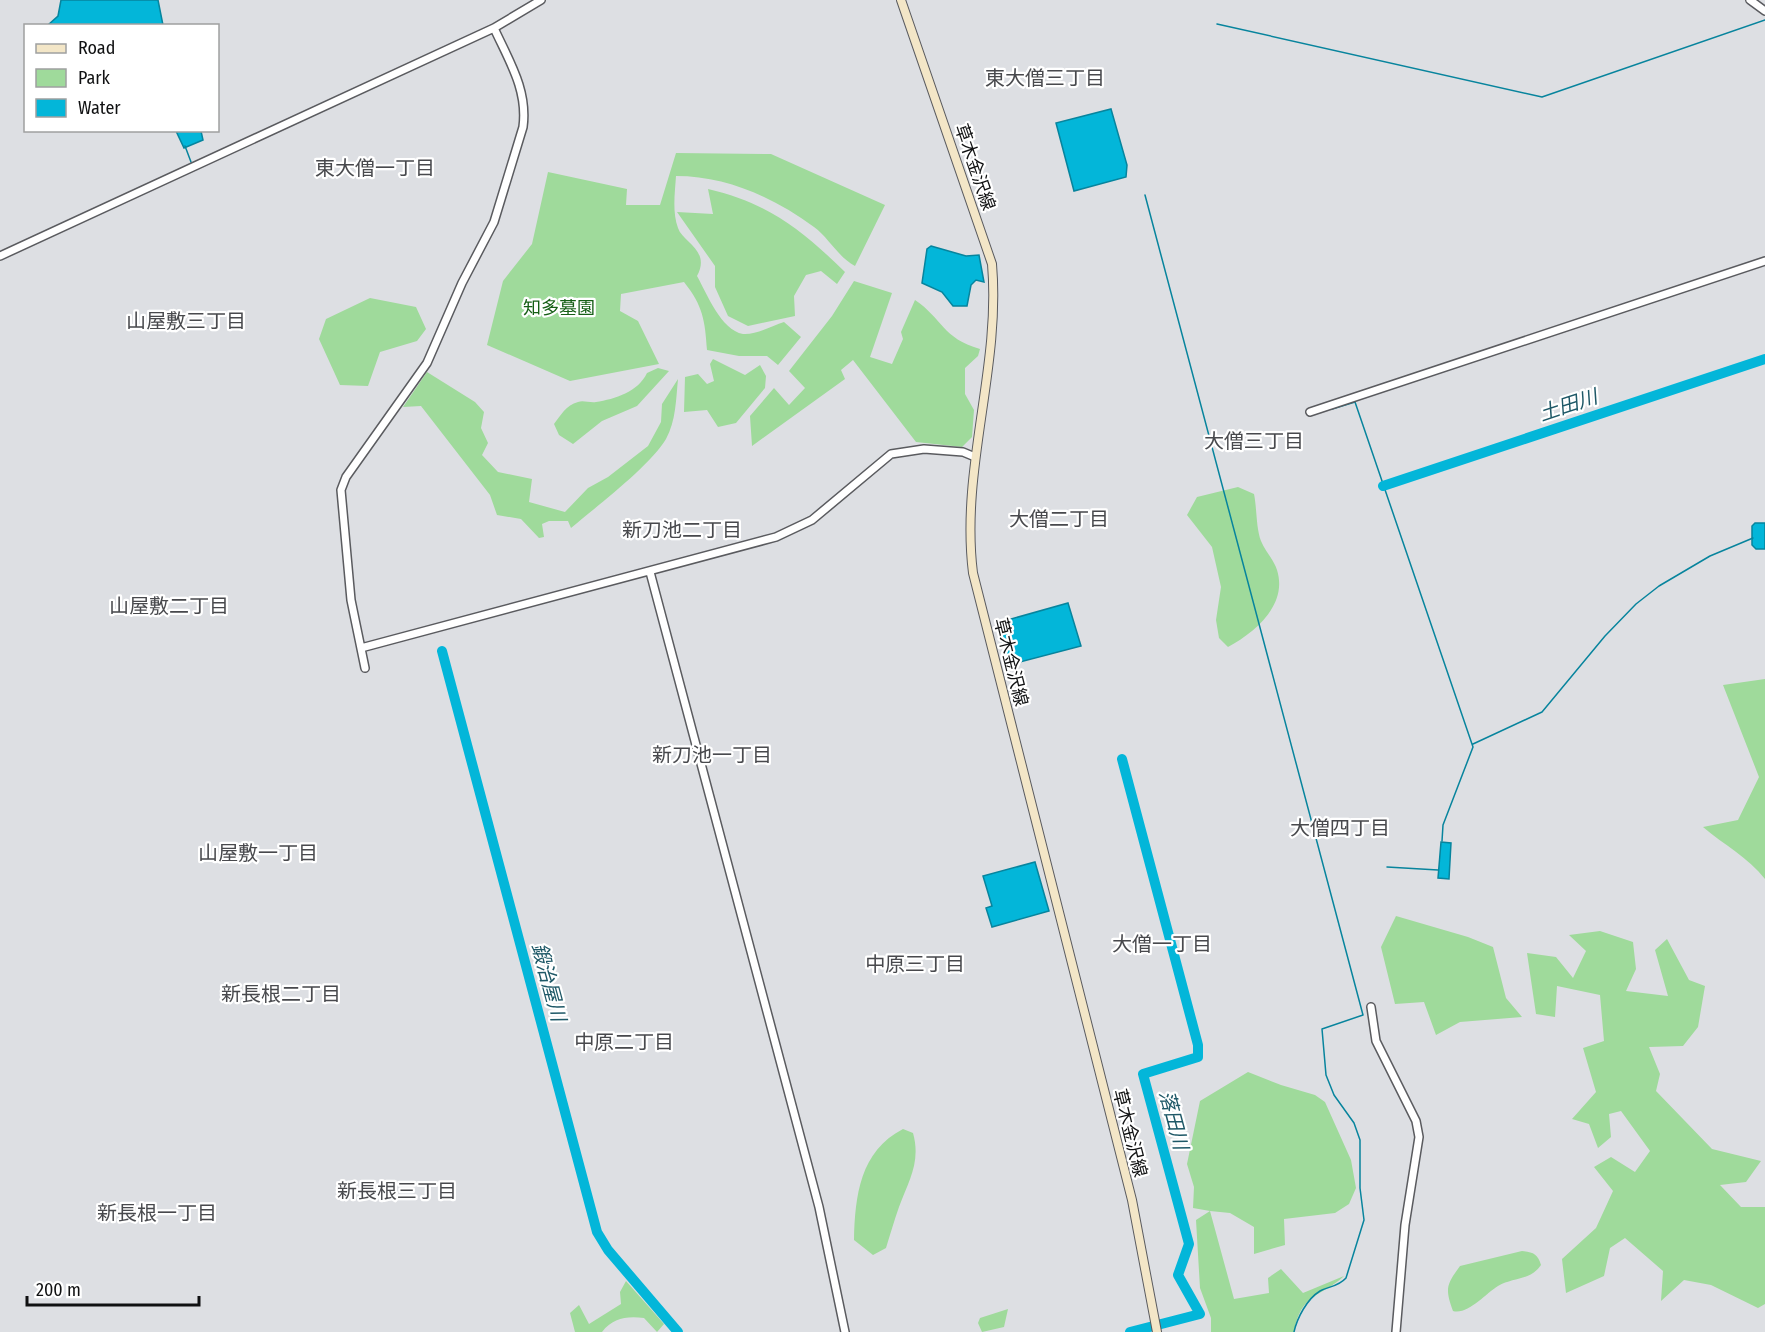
<svg xmlns="http://www.w3.org/2000/svg" width="1765" height="1332" font-family="'Fira Sans Condensed','Noto Sans JP',sans-serif">
<style>
.green{fill:#9fda9b}
.water{fill:#03b6d9;stroke:#07849d;stroke-width:1.5}
.lines{fill:none;stroke-linecap:round;stroke-linejoin:round}
.stream{stroke:#07849d;stroke-width:1.5}
.river{stroke:#03b6d9;stroke-width:10}
.tertiary-casing{stroke:#5a5b5f;stroke-width:10}
.secondary-casing{stroke:#5a5b5f;stroke-width:10}
.tertiary{stroke:#fff;stroke-width:7}
.secondary{stroke:#f3e6c7;stroke-width:8}
.labels{text-anchor:middle;dominant-baseline:central;stroke-width:4.5;stroke-linejoin:round;paint-order:stroke}
.street-label{font-size:18px;fill:#101112;stroke:#fff}
.park-label{font-size:18px;fill:#165f16;stroke:#fff}
.neighbourhood-label{font-size:20px;fill:#48494d;stroke:#fff}
.water-label{font-size:20px;font-style:italic;fill:#1e5867;stroke:#fff}
</style>
<rect width="100%" height="100%" fill="#dddfe3"/>
<path class="green" d="M 676,153 L 771,154 L 885,205 L 855,266 C 838,257 829,238 814,227 C 773,197 726,176 676,176 C 675,192 672,212 678,228 C 683,243 711,250 697,276 C 707,294 721,330 743,334 C 756,335 772,326 784,322 L 801,337 L 778,365 L 767,356 L 739,356 L 707,350 C 705,320 703,306 684,282 L 621,294 L 620,311 L 638,321 L 659,364 L 570,381 L 487,345 L 503,281 L 532,244 L 548,172 L 627,189 L 626,205 L 660,205 Z
M 708,189 C 768,203 802,230 845,272 L 837,284 L 821,271 L 806,275 L 794,296 L 795,316 L 748,326 L 728,316 L 715,287 L 715,266 L 677,212 L 713,214 Z
M 854,281 L 892,293 L 870,357 L 892,364 L 903,339 L 901,332 L 915,300 C 943,319 942,338 980,349 L 978,356 L 965,368 L 965,394 L 974,410 L 972,437 L 962,447 L 916,442 L 853,360 L 841,370 L 845,379 L 752,446 L 750,416 L 774,388 L 789,405 L 805,388 L 789,371 L 832,316 Z
M 370,298 L 416,307 L 426,329 L 417,341 L 380,352 L 368,386 L 340,385 L 319,339 L 326,319 Z
M 713,359 L 745,375 L 760,365 L 766,376 L 765,388 L 736,423 L 718,427 L 707,410 L 684,412 L 685,377 L 698,374 L 707,384 L 714,381 L 710,364 Z
M 658,368 L 669,371 L 637,406 L 602,421 L 573,444 L 559,435 L 554,424 C 561,415 566,405 578,402 C 583,400 590,403 596,402 C 615,399 638,392 647,373 Z
M 427,372 L 475,402 L 484,412 L 481,428 L 488,443 L 482,455 L 498,472 L 532,479 L 529,502 L 565,512 L 588,488 L 608,477 L 648,446 L 661,422 L 662,404 L 678,379 C 676,399 676,421 666,439 C 651,465 596,507 571,528 L 568,521 L 549,521 L 542,524 L 544,537 L 539,538 L 521,519 L 497,515 L 490,495 L 421,406 L 403,407 Z
M 1238,487 L 1254,494 C 1257,509 1256,528 1261,541 C 1265,551 1274,560 1277,570 C 1288,605 1255,632 1228,647 L 1219,638 L 1216,620 L 1221,587 L 1212,547 L 1187,515 L 1197,497 Z
M 1765,679 L 1765,879 C 1748,857 1724,845 1703,827 L 1738,820 L 1759,777 L 1723,685 Z
M 1396,916 L 1468,937 L 1493,947 L 1506,998 L 1522,1017 L 1460,1022 L 1436,1035 L 1424,1002 L 1395,1004 L 1381,947 Z
M 1600,931 L 1633,942 L 1636,969 L 1626,991 L 1668,996 L 1655,950 L 1667,939 L 1689,980 L 1705,986 L 1698,1027 L 1683,1046 L 1649,1047 L 1660,1074 L 1656,1091 L 1712,1149 L 1761,1161 L 1746,1182 L 1720,1185 L 1741,1207 L 1765,1207 L 1765,1304 L 1758,1308 L 1711,1285 L 1684,1280 L 1661,1301 L 1663,1271 L 1625,1238 L 1610,1248 L 1604,1276 L 1566,1293 L 1562,1259 L 1596,1228 L 1613,1191 L 1594,1167 L 1611,1157 L 1635,1172 L 1650,1151 L 1621,1111 L 1609,1114 L 1611,1137 L 1598,1148 L 1589,1124 L 1572,1119 L 1596,1092 L 1583,1048 L 1604,1041 L 1600,995 L 1557,986 L 1555,1017 L 1536,1014 L 1527,953 L 1556,957 L 1573,978 L 1586,951 L 1569,935 Z
M 1248,1072 L 1281,1085 L 1315,1095 L 1325,1102 L 1351,1160 L 1356,1188 L 1349,1204 L 1335,1213 L 1284,1219 L 1285,1245 L 1254,1254 L 1254,1227 L 1230,1213 L 1210,1211 L 1234,1299 L 1269,1293 L 1268,1278 L 1281,1269 L 1303,1293 L 1344,1276 C 1322,1297 1301,1292 1294,1332 L 1211,1332 L 1211,1318 L 1200,1288 L 1196,1220 L 1210,1211 L 1193,1208 L 1194,1187 L 1187,1164 L 1200,1101 Z
M 903,1129 L 913,1133 C 921,1162 909,1180 899,1207 C 894,1221 890,1235 886,1248 L 873,1255 L 854,1240 C 855,1196 860,1151 903,1129 Z
M 1522,1251 C 1533,1252 1538,1254 1541,1265 C 1530,1281 1514,1277 1498,1286 C 1485,1294 1468,1315 1453,1311 C 1445,1289 1446,1285 1460,1266 Z
M 626,1281 L 664,1324 L 657,1332 L 644,1318 C 626,1316 613,1318 602,1332 L 575,1332 L 570,1313 L 579,1305 L 589,1324 L 621,1304 L 620,1292 Z
M 1008,1309 L 1004,1327 L 982,1332 L 978,1323 L 980,1318 Z"/>
<path class="water" d="M 61,0 L 158,0 L 163,25 L 48,25 L 58,16 Z
M 1111,109 L 1127,165 L 1126,177 L 1074,191 L 1056,123 Z
M 176,131 L 201,131 L 203,140 L 184,148 Z
M 931,246 L 966,256 L 979,255 L 984,282 L 976,280 L 971,285 L 967,306 L 953,306 L 942,292 L 922,283 L 927,249 Z
M 1755,523 L 1765,523 L 1765,549 L 1756,549 L 1752,545 L 1752,526 Z
M 1068,603 L 1081,646 L 1008,665 L 997,623 Z
M 1441,842 L 1451,843 L 1449,879 L 1438,878 Z
M 1035,862 L 1049,911 L 992,927 L 986,908 L 992,906 L 983,876 Z"/>
<g class="lines">
<path class="stream" d="M 1217,24 L 1542,97 L 1765,20
M 185,146 L 191,162
M 1145,195 L 1363,1015 L 1322,1029 L 1326,1075 L 1334,1095 L 1354,1123 L 1360,1140 L 1360,1188 L 1364,1220 L 1346,1278 C 1338,1287 1329,1286 1320,1291 C 1307,1299 1297,1318 1294,1332
M 1332,409 L 1355,402 L 1473,747 L 1443,825 L 1442,841
M 1473,744 L 1542,712 L 1605,636 L 1636,604 L 1659,586 L 1710,556 L 1753,538
M 1387,867 L 1438,870"/>
<path class="river" d="M 1383,486 L 1765,359
M 442,651 L 597,1232 L 608,1250 L 678,1332
M 1122,759 L 1198,1045 L 1198,1057 L 1143,1074 L 1189,1244 L 1178,1275 L 1200,1314 L 1130,1332"/>
<g class="tertiary-casing">
<path id="tertiary" d="M 1750,0 L 1765,11
M 0,256 L 494,28 L 541,0
M 1310,412 L 1765,261
M 650,572 L 819,1207 L 845,1332
M 361,648 L 776,537 L 812,520 L 891,454 L 924,449 L 963,452 L 975,457
M 365,668 L 351,600 L 341,490 L 346,477 L 427,363 L 462,283 L 494,222 L 523,127 C 528,90 509,61 494,28
M 1371,1007 L 1376,1041 L 1416,1121 L 1419,1137 L 1405,1225 L 1396,1332"/>
</g>
<g class="secondary-casing">
<path id="secondary" d="M 901,0 L 992,264 C 1001,368 960,469 973,573 L 1132,1200 L 1157,1332"/>
</g>
<use href="#tertiary" class="tertiary"/>
<use href="#secondary" class="secondary"/>
</g>
<g class="labels">
<g class="street-label">
<text transform="translate(975 167) rotate(71)">草木金沢線</text>
<text transform="translate(1011 662) rotate(76)">草木金沢線</text>
<text transform="translate(1130 1133) rotate(76)">草木金沢線</text>
</g>
<g class="park-label">
<text x="559" y="308">知多墓園</text>
</g>
<g class="neighbourhood-label">
<text x="1045" y="78">東大僧三丁目</text>
<text x="375" y="168">東大僧一丁目</text>
<text x="186" y="321">山屋敷三丁目</text>
<text x="1254" y="441">大僧三丁目</text>
<text x="1059" y="519">大僧二丁目</text>
<text x="682" y="530">新刀池二丁目</text>
<text x="169" y="606">山屋敷二丁目</text>
<text x="712" y="755">新刀池一丁目</text>
<text x="1340" y="828">大僧四丁目</text>
<text x="258" y="853">山屋敷一丁目</text>
<text x="1162" y="944">大僧一丁目</text>
<text x="915" y="964">中原三丁目</text>
<text x="281" y="994">新長根二丁目</text>
<text x="624" y="1042">中原二丁目</text>
<text x="397" y="1191">新長根三丁目</text>
<text x="157" y="1213">新長根一丁目</text>
</g>
<g class="water-label">
<text transform="translate(1568 405) rotate(-18)">土田川</text>
<text transform="translate(549 982) rotate(75)">鍛治屋川</text>
<text transform="translate(1174 1120) rotate(75)">落田川</text>
</g>
</g>
<rect x="24" y="24" width="195" height="108" fill="#ffffff" stroke="#9fa0a0" stroke-width="1.5"/>
<rect x="36" y="44" width="30" height="9" fill="#f3e6c7" stroke="#9fa0a0" stroke-width="1.5"/>
<text x="78" y="54" font-size="18" fill="#101112">Road</text>
<rect x="36" y="69" width="30" height="18" fill="#9fda9b" stroke="#9fa0a0" stroke-width="1.5"/>
<text x="78" y="84" font-size="18" fill="#101112">Park</text>
<rect x="36" y="99" width="30" height="18" fill="#03b6d9" stroke="#9fa0a0" stroke-width="1.5"/>
<text x="78" y="114" font-size="18" fill="#101112">Water</text>
<path d="M27 1296v9h172v-9" fill="none" stroke="#101112" stroke-width="3"/>
<text x="36" y="1296" font-size="18" fill="#101112" stroke="#ffffff" stroke-width="4.5" paint-order="stroke">200 m</text>
</svg>
